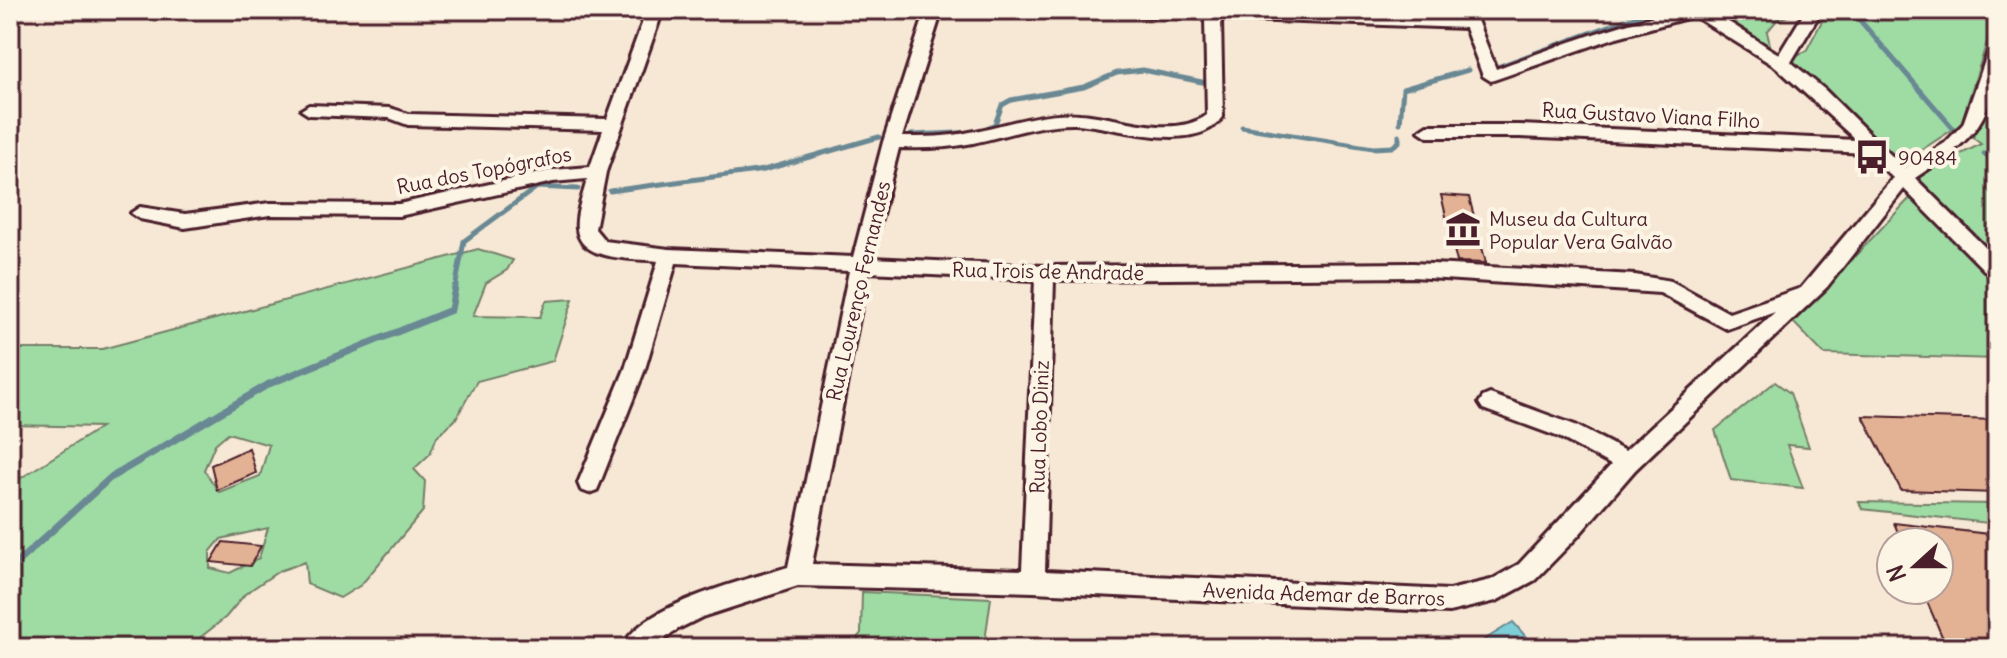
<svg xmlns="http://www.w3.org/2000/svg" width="2007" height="658" font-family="Delius,sans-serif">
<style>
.green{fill:#9edca4;stroke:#747e68;stroke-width:2;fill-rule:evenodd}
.water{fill:#7eced8;stroke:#698893;stroke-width:2}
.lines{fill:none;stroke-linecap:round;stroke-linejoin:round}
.stream-far1{stroke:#698893;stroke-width:5}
.stream{stroke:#698893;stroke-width:7}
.building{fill:#e3b294;stroke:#4a1f2b;stroke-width:2}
.minor-casing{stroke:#4a1f2b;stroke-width:6}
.minor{fill:#fcf5e5;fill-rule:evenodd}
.labels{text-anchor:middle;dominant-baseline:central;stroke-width:8;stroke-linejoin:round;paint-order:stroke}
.street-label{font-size:20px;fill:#4a1f2b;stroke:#fcf5e5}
.poi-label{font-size:20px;fill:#4a1f2b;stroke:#fcf5e5;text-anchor:start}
</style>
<rect width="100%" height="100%" fill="#f7e8d5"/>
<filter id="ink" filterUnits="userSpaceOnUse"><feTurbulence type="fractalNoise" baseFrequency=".0125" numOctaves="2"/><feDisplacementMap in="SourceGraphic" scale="16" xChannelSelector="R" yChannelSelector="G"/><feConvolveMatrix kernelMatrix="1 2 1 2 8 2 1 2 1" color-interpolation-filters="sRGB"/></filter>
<g filter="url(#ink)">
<path class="green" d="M 1701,10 L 1802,10 L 1777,20 L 1767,32 L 1772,53 Z
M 1828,10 L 1997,10 L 1961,124 L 1900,164 L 1822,87 L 1792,64 L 1793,57 L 1806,51 Z
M 1997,70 L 1997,260 L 1919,179 L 1923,173 L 1981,144 L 1973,138 Z
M 1909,199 L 1927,206 L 1997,280 L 1997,359 L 1824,354 L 1793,322 Z
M 478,249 L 513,260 L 507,270 L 486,283 L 473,316 L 540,317 L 546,301 L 573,299 L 553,361 L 477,381 L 455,420 L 437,436 L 430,454 L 414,469 L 425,481 L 423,511 L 361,585 L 340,598 L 307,584 L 305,562 L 279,571 L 245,594 L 226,617 L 187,648 L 10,648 L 10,485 L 101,427 L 10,425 L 10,355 L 15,349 L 102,349 ZM 228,433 L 269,445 L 260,476 L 219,492 L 204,470 L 215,444 ZM 268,528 L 259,558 L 230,573 L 210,568 L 210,552 L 221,539 Z
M 1775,382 L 1790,393 L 1809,447 L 1787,445 L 1803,488 L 1731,480 L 1715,430 Z
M 1859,502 L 1997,504 L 1997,524 L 1862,509 Z
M 862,592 L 991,598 L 984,648 L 849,648 L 861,633 Z"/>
<path class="water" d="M 1513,622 L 1527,638 L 1510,648 L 1491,648 L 1484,640 Z"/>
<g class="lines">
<path class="stream-far1" d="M 1851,10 L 1952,127
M 1489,70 L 1653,10
M 1400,123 L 1403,89 L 1468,70
M 1242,127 L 1373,148 L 1392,147 L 1399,142 L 1399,135
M 911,135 L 980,132 L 995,124 L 1002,105 L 1011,100 L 1084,87 L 1117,73 L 1143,70 L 1202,82
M 1984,154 L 1997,163
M 610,191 L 764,170 L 879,137
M 455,289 L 464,241 L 537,187 L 578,189"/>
<path class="stream" d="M 10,569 L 110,478 L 269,384 L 451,310 L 455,287"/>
</g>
<path class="building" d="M 1441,195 L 1469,197 L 1486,263 L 1457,262 Z
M 1863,416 L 1997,420 L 1997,493 L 1901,490 Z
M 249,448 L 256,473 L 217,490 L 211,465 Z
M 1894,523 L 1997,535 L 1997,648 L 1947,648 L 1922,590 L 1939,590 L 1939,542 L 1902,542 Z
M 223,542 L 261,546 L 250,566 L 211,562 Z"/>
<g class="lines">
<g class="minor-casing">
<path id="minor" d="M 647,10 L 663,10 L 606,172 L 595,229 L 605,241 L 669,249 L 853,257 L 883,142 L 926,10 L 942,10 L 902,137 C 925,137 948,137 970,132 C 1007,125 1042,111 1080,114 C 1118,116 1173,140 1207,115 L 1205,18 L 1114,15 L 1106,10 L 1231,10 L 1461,19 L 1459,10 L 1473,10 L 1496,69 C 1534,55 1672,2 1705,10 C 1722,15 1761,44 1779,54 L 1806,10 L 1822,10 L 1791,62 L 1824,89 L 1904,168 L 1945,143 L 1963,124 L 1989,49 L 1997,44 C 1997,119 1974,140 1915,178 L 1997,259 L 1997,278 L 1990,276 L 1904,189 L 1827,287 L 1635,470 L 1577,537 L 1535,580 L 1496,601 L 1449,612 L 1033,592 L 798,586 L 702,617 L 678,629 L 654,648 L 622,648 C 640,605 745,580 788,567 L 849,271 L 676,263 L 645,369 L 600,483 L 597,490 L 589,493 L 581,490 L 578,483 L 625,369 L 658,261 C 634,258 580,262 577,229 C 575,214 584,193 587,179 L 553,182 L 399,216 L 270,215 L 185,228 L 140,219 L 131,213 L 140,207 L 185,214 L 270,203 L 399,204 L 553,170 L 590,167 L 603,130 L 408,125 L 389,118 L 309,115 L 301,110 L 309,105 L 390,108 L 409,114 L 607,119 ZM 1694,16 L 1776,67 L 1856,140 L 1520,125 L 1428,125 L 1419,131 L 1428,137 L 1520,137 L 1868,153 L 1893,178 L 1801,288 L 1729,313 L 1671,281 L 1635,275 L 1413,263 L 1045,266 L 871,258 L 899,148 C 924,149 949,148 973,143 C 1007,136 1040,123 1076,124 C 1116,126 1194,156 1223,117 L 1221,19 L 1465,28 L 1483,76 L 1491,81 L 1617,37 ZM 868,272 L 1035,280 L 1022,570 L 812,564 ZM 1413,277 L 1660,293 L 1727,329 L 1775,312 L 1625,451 L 1575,425 L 1490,394 L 1483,397 L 1479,403 L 1483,409 L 1559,437 L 1611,465 L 1519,564 L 1491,580 L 1449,590 L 1045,571 L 1054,280 Z"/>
</g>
<use href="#minor" class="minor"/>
</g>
</g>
<defs>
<g id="bus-bare" transform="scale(2.76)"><path d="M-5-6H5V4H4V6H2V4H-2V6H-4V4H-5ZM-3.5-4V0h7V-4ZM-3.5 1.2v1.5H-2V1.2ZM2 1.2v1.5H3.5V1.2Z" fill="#4a1f2b" stroke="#fcf5e5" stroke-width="2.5" paint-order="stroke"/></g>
<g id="museum-bare" transform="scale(2.76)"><path d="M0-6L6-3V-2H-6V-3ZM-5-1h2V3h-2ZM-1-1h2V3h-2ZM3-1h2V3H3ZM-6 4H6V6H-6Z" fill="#4a1f2b" stroke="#fcf5e5" stroke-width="2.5" paint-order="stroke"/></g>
</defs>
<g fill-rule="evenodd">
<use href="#bus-bare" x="1872" y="157"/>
<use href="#museum-bare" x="1463" y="229"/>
</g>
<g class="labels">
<g class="street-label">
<text transform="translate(1651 115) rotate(3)">Rua Gustavo Viana Filho</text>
<text transform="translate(484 170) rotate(-11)">Rua dos Topógrafos</text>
<text transform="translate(1048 271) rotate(1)">Rua Trois de Andrade</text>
<text transform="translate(858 291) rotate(-77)">Rua Lourenço Fernandes</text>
<text transform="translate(1039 427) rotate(-88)">Rua Lobo Diniz</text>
<text transform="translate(1324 594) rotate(2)">Avenida Ademar de Barros</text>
</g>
<g class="poi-label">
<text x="1898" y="157">90484</text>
<text x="1489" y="218">Museu da Cultura<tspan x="1489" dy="23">Popular Vera Galvão</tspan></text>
</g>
</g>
<rect width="2007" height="658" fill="none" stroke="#fcf5e5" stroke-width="40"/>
<rect x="20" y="20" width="1967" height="618" fill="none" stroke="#4a1f2b" stroke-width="3" filter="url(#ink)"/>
<g transform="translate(1915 566) rotate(249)"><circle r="38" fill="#fcf5e5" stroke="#b59f9b" stroke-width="2"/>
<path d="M0-6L14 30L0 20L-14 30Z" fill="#4a1f2b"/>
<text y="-12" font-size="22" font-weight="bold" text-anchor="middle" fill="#4a1f2b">N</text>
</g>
</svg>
